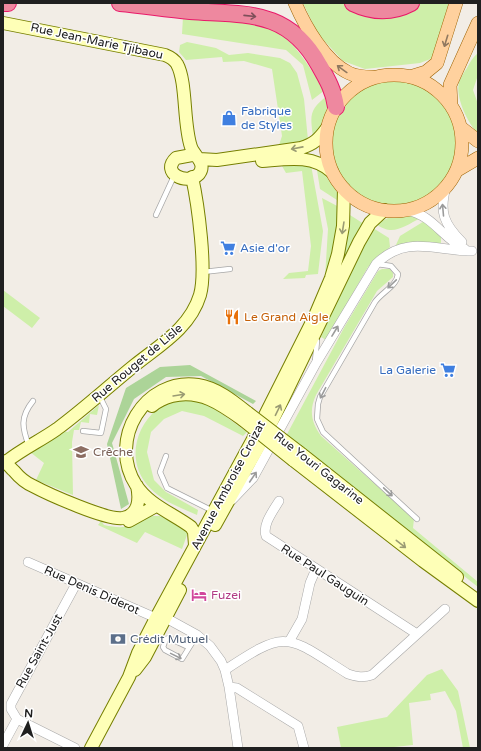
<svg xmlns="http://www.w3.org/2000/svg" width="481" height="751" font-family="'Varela Round',sans-serif">
<style>
.grass{fill:#ceefa9}
.forest{fill:#acd498}
.lines{fill:none;stroke-linecap:round;stroke-linejoin:round}
.lane-casing{stroke:#a7a7a7;stroke-width:6}
.street-casing{stroke:#a7a7a7;stroke-width:10}
.secondary-casing{stroke:#767f00;stroke-width:14}
.primary-casing{stroke:#9d6200;stroke-width:14}
.highway-casing{stroke:#e91969;stroke-width:18}
.lane{stroke:#fff;stroke-width:4.5}
.street{stroke:#fff;stroke-width:9}
.secondary{stroke:#feffb7;stroke-width:12}
.primary{stroke:#ffd19e;stroke-width:13}
.highway{stroke:#ee889f;stroke-width:16}
.secondary-bridge-casing{stroke:#767f00;stroke-width:14;stroke-linecap:butt}
.secondary-bridge{stroke:#feffb7;stroke-width:12}
.oneway{stroke:#7d4f59}
.oneway2{stroke:#90785f}
.oneway3{stroke:#9a9b73}
.oneway4{stroke:#9b9b9b}
.labels{text-anchor:middle;dominant-baseline:central;stroke-width:3;stroke-linejoin:round;paint-order:stroke}
.street-label{font-size:12px;fill:#202020;stroke:#fff}
.shop-label{font-size:12px;fill:#366cbe;stroke:#fff;text-anchor:start}
.food-label{font-size:12px;fill:#c56008;stroke:#fff;text-anchor:start}
.education-label{font-size:12px;fill:#785e54;stroke:#fff;text-anchor:start}
.hotel-label{font-size:12px;fill:#b23c85;stroke:#fff;text-anchor:start}
.service-label{font-size:12px;fill:#4e5e75;stroke:#fff;text-anchor:start}
</style>
<rect width="100%" height="100%" fill="#f2ede6"/>
<path class="grass" d="M 303,3 L 344,3 L 359,12 L 411,10 L 421,3 L 449,3 L 433,58 L 420,63 L 365,69 L 343,61 L 318,34 Z
M 183,17 C 215,20 268,17 291,43 C 304,57 314,75 325,90 L 312,100 L 303,65 L 286,50 L 182,34 Z
M 187,42 L 216,48 L 229,55 L 248,53 L 280,58 L 290,63 L 297,73 L 304,99 L 308,140 L 279,145 L 282,136 L 272,69 L 244,61 L 223,62 L 222,57 L 186,60 L 179,52 L 180,45 Z
M 478,53 L 478,75 L 473,90 L 478,104 L 478,134 C 468,123 455,98 459,82 C 461,77 464,72 467,68 C 470,62 473,57 478,53 Z
M332 143a62 62 0 1 1 124 0a62 62 0 1 1-124 0Z
M 329,94 L 330,104 L 321,130 L 313,137 C 310,114 309,110 329,94 Z
M 294,163 L 311,165 L 323,231 L 318,274 L 306,275 L 305,278 L 283,279 L 289,273 L 308,271 L 311,246 L 302,171 L 286,173 L 282,166 Z
M 316,164 C 328,170 338,189 340,202 L 320,189 Z
M 322,198 L 341,208 L 334,249 L 325,277 L 328,229 Z
M 350,215 L 364,224 L 342,266 L 341,265 Z
M 414,215 L 421,218 C 404,226 393,237 376,224 L 388,218 Z
M 426,220 L 441,236 L 441,245 L 395,247 L 400,236 Z
M 373,228 L 389,238 L 390,247 L 368,267 L 326,340 L 321,337 L 356,256 Z
M 382,269 L 390,269 L 393,273 L 393,277 L 377,291 L 316,395 C 309,410 311,422 321,436 L 414,519 L 413,528 L 478,582 L 478,587 L 286,436 L 345,326 L 378,271 Z
M 3,290 L 40,318 L 32,328 L 3,306 Z
M 176,400 L 193,401 L 208,404 L 247,432 L 243,436 L 204,416 L 182,411 L 164,419 L 151,432 L 147,452 L 154,480 L 166,492 L 198,510 L 197,515 C 181,508 162,501 150,488 C 127,464 133,430 157,409 C 161,405 170,403 176,400 Z
M 99,405 L 97,415 L 90,414 L 89,423 L 81,422 L 79,430 L 74,430 L 72,442 L 73,495 L 36,480 L 44,463 L 30,452 L 62,431 L 68,432 Z
M 150,516 L 160,516 L 186,528 L 187,535 L 182,549 L 145,532 L 137,543 L 98,525 L 101,521 L 104,525 C 126,530 131,526 150,516 Z
M 442,669 L 458,691 L 470,748 L 463,748 L 456,711 L 445,691 L 430,694 L 431,700 L 409,703 L 413,745 L 385,748 L 341,748 L 337,727 L 387,717 L 427,675 Z"/>
<path class="forest" d="M 190,365 L 256,401 L 253,404 L 201,376 L 166,377 L 134,399 L 112,443 L 129,504 L 121,509 L 107,444 L 126,388 L 160,367 Z"/>
<g class="lines">
<g class="lane-casing">
<path id="lane" d="M 156,215 L 174,176
M 377,264 L 391,266 L 398,274 C 397,286 382,292 375,302 L 320,397 L 318,404 L 317,419 L 323,432 L 417,519
M 203,272 L 230,269
M 315,361 L 317,341
M 83,431 L 101,433 L 106,409 L 100,397
M 29,446 C 22,428 20,417 33,401
M 166,456 L 160,472 L 167,488 L 213,511
M 189,645 L 186,646 L 169,638 L 166,639 L 163,647 L 165,650 L 182,659 L 197,635"/>
</g>
<g class="street-casing">
<path id="street" d="M 446,187 C 439,212 444,224 462,242
M 407,210 C 434,216 442,238 465,249
M 232,500 L 253,478 L 315,365 L 376,264 C 406,234 436,251 472,251
M 279,501 C 273,511 262,525 266,536 L 417,634
M 28,562 L 156,618 L 166,618 L 197,635 L 210,646 L 221,661 L 225,670 L 229,687 L 238,748
M 290,640 L 302,619 L 310,583 L 316,569
M 225,670 C 288,628 286,635 348,674 C 357,677 363,678 372,675 L 445,609
M 229,687 L 237,688 L 298,726 L 304,748
M 3,745 L 17,719
M 75,748 L 17,719 L 11,709 L 11,704 L 76,584"/>
</g>
<g class="secondary-casing">
<path id="secondary" d="M 3,23 L 165,55 C 170,57 174,59 177,64 C 187,82 183,124 191,147 C 194,156 207,163 199,174 C 187,186 160,173 176,158 L 192,155 L 196,156
M 199,159 L 217,160 L 301,148 C 314,144 319,139 327,128
M 262,161 C 287,159 312,154 332,172
M 152,406 C 158,401 164,398 172,396 C 200,389 221,404 243,420
M 299,452 L 457,577
M 293,460 L 423,561 L 478,601
M 3,461 C 8,463 10,468 14,471 C 19,477 26,483 33,486 C 48,494 108,521 123,518 C 139,515 140,499 137,486
M 6,462 C 22,449 40,441 57,429 C 84,409 109,386 135,365 C 160,345 190,328 200,295 C 207,270 198,204 192,177
M 129,521 L 156,506
M 215,525 L 268,430 L 359,242 L 370,223 L 384,210
M 195,545 L 194,532 L 191,527 C 172,513 149,505 136,485 C 107,440 145,377 198,385 C 217,388 233,401 248,413
M 135,670 L 145,657 L 180,590
M 91,748 L 129,677 L 138,653 L 156,618 L 253,439 L 314,318 L 331,278 L 338,254 L 343,226 L 344,189"/>
</g>
<g class="primary-casing">
<path id="primary" d="M 295,3 C 305,26 325,62 349,73 C 356,77 365,77 373,77
M326 143a68 68 0 1 1 136 0a68 68 0 1 1-136 0Z
M 410,77 L 426,72 L 437,63 L 456,3
M 451,105 L 450,85 L 478,23
M 460,127 L 478,141
M 456,171 L 478,158"/>
</g>
<g class="highway-casing">
<path id="highway" d="M 3,3 L 8,3
M 120,3 C 143,5 166,9 190,11 C 246,15 288,9 319,65 C 327,79 334,91 336,107
M 353,3 C 372,12 392,13 411,3"/>
</g>
<use href="#lane" class="lane"/>
<use href="#street" class="street"/>
<use href="#secondary" class="secondary"/>
<use href="#primary" class="primary"/>
<use href="#highway" class="highway"/>
<g class="secondary-bridge-casing">
<path id="secondary-bridge" d="M 248,413 L 299,452
M 243,420 L 293,460"/>
</g>
<use href="#secondary-bridge" class="secondary-bridge"/>
</g>
<defs><path id="oneway-shaft" d="M-6 0H5M1.5-3L5.5 0L1.5 3" fill="none" stroke-width="1.6" stroke-linecap="round" stroke-linejoin="round"/></defs>
<use class="oneway" href="#oneway-shaft" transform="translate(250 16) rotate(6)"/>
<g class="oneway2">
<use href="#oneway-shaft" transform="translate(446 41) rotate(107)"/>
<use href="#oneway-shaft" transform="translate(342 69) rotate(-144)"/>
</g>
<g class="oneway3">
<use href="#oneway-shaft" transform="translate(297 148) rotate(169)"/>
<use href="#oneway-shaft" transform="translate(343 228) rotate(99)"/>
<use href="#oneway-shaft" transform="translate(179 395) rotate(-9)"/>
<use href="#oneway-shaft" transform="translate(278 410) rotate(-64)"/>
<use href="#oneway-shaft" transform="translate(401 544) rotate(38)"/>
</g>
<g class="oneway4">
<use href="#oneway-shaft" transform="translate(443 210) rotate(-95)"/>
<use href="#oneway-shaft" transform="translate(392 284) rotate(136)"/>
<use href="#oneway-shaft" transform="translate(335 331) rotate(-59)"/>
<use href="#oneway-shaft" transform="translate(323 393) rotate(117)"/>
<use href="#oneway-shaft" transform="translate(253 477) rotate(-56)"/>
<use href="#oneway-shaft" transform="translate(388 492) rotate(43)"/>
<use href="#oneway-shaft" transform="translate(176 656) rotate(26)"/>
</g>
<defs>
<g id="shop-bare" transform="scale(1.2)"><path d="M-5-2.5h2.3a2.7 3.5 0 0 1 5.4 0H5L5.5 6h-11ZM-1.5-2.5h3a1.5 2.3 0 0 0-3 0Z" fill="#3f7fe0" stroke="#fff" stroke-width="2.5" paint-order="stroke"/></g>
<g id="supermarket-bare" transform="scale(1.2)"><path d="M-6-5.5h2.5l.6 2H6L4.5 2H-2.5L-4.4-4H-6ZM-1.5 3.2a1.3 1.3 0 1 0 .1 0ZM3 3.2a1.3 1.3 0 1 0 .1 0Z" fill="#3f7fe0" stroke="#fff" stroke-width="2.5" paint-order="stroke"/></g>
<g id="restaurant-bare" transform="scale(1.2)"><path d="M-5-6h1v4h1v-4h1v4h1v-4h1v5L-1.5 .5V6h-2V.5L-5-1ZM5-6V6H3V1.5H1.5Q1.5-4 5-6Z" fill="#e8710a" stroke="#fff" stroke-width="2.5" paint-order="stroke"/></g>
<g id="school-bare" transform="scale(1.2)"><path d="M0-5L7-2L0 1L-7-2ZM-4 1L0 2.5L4 1V4Q0 6-4 4Z" fill="#8d6e63" stroke="#fff" stroke-width="2.5" paint-order="stroke"/></g>
<g id="hotel-bare" transform="scale(1.2)"><path d="M-6-4.5h1.5V1H6V5H4.5V3h-9V5H-6ZM-4 0a1.8 1.8 0 1 1 3.6 0ZM.5 0V-2.5h3Q6-2.5 6 0Z" fill="#d1479c" stroke="#fff" stroke-width="2.5" paint-order="stroke"/></g>
<g id="bank-bare" transform="scale(1.2)"><path d="M-6-4H6V4H-6ZM0-2.3a2.3 2.3 0 1 0 0 4.6a2.3 2.3 0 1 0 0-4.6Z" fill="#5c6f8a" stroke="#fff" stroke-width="2.5" paint-order="stroke"/></g>
</defs>
<g fill-rule="evenodd">
<use href="#shop-bare" x="229" y="118"/>
<use href="#supermarket-bare" x="228" y="248"/>
<use href="#restaurant-bare" x="232" y="317"/>
<use href="#supermarket-bare" x="448" y="370"/>
<use href="#school-bare" x="81" y="452"/>
<use href="#hotel-bare" x="199" y="595"/>
<use href="#bank-bare" x="118" y="639"/>
</g>
<g class="labels">
<g class="street-label">
<text transform="translate(97 41) rotate(12)">Rue Jean-Marie Tjibaou</text>
<text transform="translate(137 363) rotate(-40)">Rue Rouget de Lisle</text>
<text transform="translate(319 468) rotate(38)">Rue Youri Gagarine</text>
<text transform="translate(228 485) rotate(-62)">Avenue Ambroise Croizat</text>
<text transform="translate(325 575) rotate(33)">Rue Paul Gauguin</text>
<text transform="translate(92 590) rotate(24)">Rue Denis Diderot</text>
<text transform="translate(39 651) rotate(-61)">Rue Saint-Just</text>
</g>
<g class="shop-label">
<text x="241" y="111">Fabrique<tspan x="241" dy="14">de Styles</tspan></text>
<text x="240" y="248">Asie d'or</text>
<text x="436" y="370" text-anchor="end">La Galerie</text>
</g>
<g class="food-label">
<text x="244" y="317">Le Grand Aigle</text>
</g>
<g class="education-label">
<text x="93" y="452">Crêche</text>
</g>
<g class="hotel-label">
<text x="211" y="595">Fuzei</text>
</g>
<g class="service-label">
<text x="130" y="639">Crédit Mutuel</text>
</g>
</g>
<rect width="481" height="751" fill="none" stroke="#202020" stroke-width="8"/>
<g transform="translate(28 723) rotate(4)" stroke="#ffffff" stroke-width="3" paint-order="stroke">
<path d="M0-3L7 15L0 10L-7 15Z" fill="#202020"/>
<text y="-6" font-size="11" font-weight="bold" text-anchor="middle" fill="#202020">N</text>
</g>
</svg>
